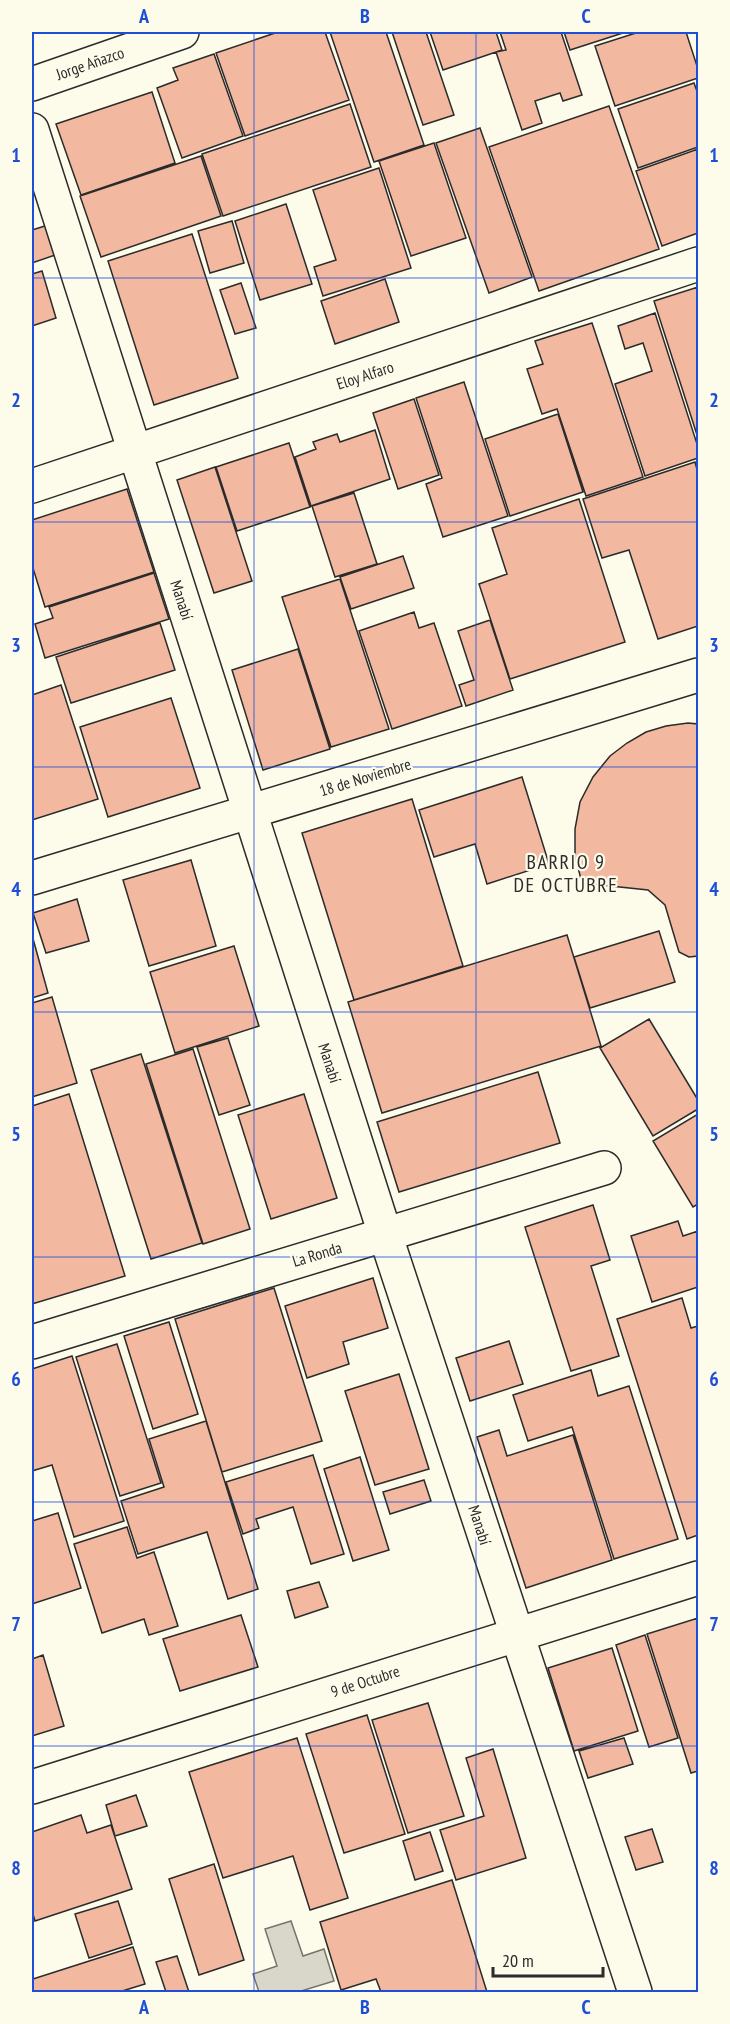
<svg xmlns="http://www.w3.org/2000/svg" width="730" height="2024" font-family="'PT Sans Narrow',sans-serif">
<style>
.water{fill:#d8d7c9;stroke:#74746e;stroke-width:1.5}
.building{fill:#f2b8a0;stroke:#2b2b2b;stroke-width:1.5}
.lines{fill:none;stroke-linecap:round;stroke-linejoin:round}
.minor-casing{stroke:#2b2b2b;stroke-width:36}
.minor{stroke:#fdfbea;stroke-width:33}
.grid{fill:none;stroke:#1d4ed8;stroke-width:1.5;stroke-opacity:0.55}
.labels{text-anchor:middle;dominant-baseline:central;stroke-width:4.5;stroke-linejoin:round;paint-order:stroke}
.street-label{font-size:16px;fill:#2b2b2b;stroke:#fdfbea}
.quarter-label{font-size:20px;letter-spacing:1.5px;fill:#2b2b2b;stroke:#fdfbea}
.neatline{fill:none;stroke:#1d4ed8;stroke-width:2}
.grid-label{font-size:20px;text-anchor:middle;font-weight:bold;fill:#1d4ed8}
</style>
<rect width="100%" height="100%" fill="#fdfbea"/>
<path class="water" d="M 291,1921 L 303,1956 L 324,1949 L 334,1981 L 298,1992 L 259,1992 L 253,1974 L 277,1966 L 265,1929 Z"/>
<path class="building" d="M 278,32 L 325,32 L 349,100 L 245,136 L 216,53 Z
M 330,32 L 386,32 L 424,145 L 374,162 Z
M 392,32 L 426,32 L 454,115 L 423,125 Z
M 430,32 L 496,32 L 502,50 L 443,70 Z
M 500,32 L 561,32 L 582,95 L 563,101 L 560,93 L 535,101 L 542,123 L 522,130 L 496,52 L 506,50 Z
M 564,32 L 626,32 L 570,50 Z
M 639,32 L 686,32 L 698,69 L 698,78 L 615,106 L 595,46 Z
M 214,54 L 243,136 L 182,158 L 157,88 L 178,80 L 173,68 Z
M 694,83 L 698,94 L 698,147 L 638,168 L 618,109 Z
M 152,92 L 175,163 L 81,195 L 56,124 Z
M 350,104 L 371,167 L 223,216 L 202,154 Z
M 609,106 L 659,249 L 539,291 L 489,147 Z
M 480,128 L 532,277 L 489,293 L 436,143 Z
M 434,143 L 466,238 L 411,256 L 379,161 Z
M 698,149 L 698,233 L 662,246 L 636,171 Z
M 201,156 L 221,216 L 101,257 L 80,196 Z
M 379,168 L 411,268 L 323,296 L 314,267 L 336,260 L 313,190 Z
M 286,204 L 312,284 L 260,300 L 235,221 Z
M 232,221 L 244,263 L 210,273 L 198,231 Z
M 48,225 L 58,254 L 32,263 L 32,230 Z
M 192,234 L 238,378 L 154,405 L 108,261 Z
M 42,271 L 56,318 L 32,326 L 32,274 Z
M 385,279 L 399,322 L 335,344 L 321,301 Z
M 241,283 L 256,328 L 235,334 L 220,290 Z
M 698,287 L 698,438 L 654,301 Z
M 655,313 L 698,447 L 698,458 L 645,476 L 615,384 L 652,371 L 643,343 L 625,349 L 618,326 Z
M 592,323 L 643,477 L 586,496 L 557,409 L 542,414 L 527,369 L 543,364 L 535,341 Z
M 464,382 L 508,516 L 443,537 L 426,484 L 442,478 L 416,398 Z
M 414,399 L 439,475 L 398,489 L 373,413 Z
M 558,414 L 583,492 L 510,516 L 485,439 Z
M 375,430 L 390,479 L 311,506 L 295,457 L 316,449 L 313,442 L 337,434 L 340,442 Z
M 289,443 L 310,507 L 237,531 L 216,467 Z
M 695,462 L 698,473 L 698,626 L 658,639 L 629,550 L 602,558 L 583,499 Z
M 215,467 L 252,581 L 214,593 L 177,480 Z
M 127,489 L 154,572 L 45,607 L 32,565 L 32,520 Z
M 354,493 L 377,564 L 335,577 L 312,506 Z
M 579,499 L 625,642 L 510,679 L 479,584 L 507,574 L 492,528 Z
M 403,556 L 414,588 L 351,609 L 340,577 Z
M 154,573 L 169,619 L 45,658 L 35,624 L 53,618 L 49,607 Z
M 340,579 L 389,729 L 331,747 L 282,597 Z
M 414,612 L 419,628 L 434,623 L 462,706 L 392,729 L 359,631 Z
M 490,620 L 513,690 L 466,706 L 459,685 L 474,680 L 458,631 Z
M 160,623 L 175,670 L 71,703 L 56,657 Z
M 298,649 L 330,749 L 263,770 L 232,670 Z
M 61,685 L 98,799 L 32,820 L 32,695 Z
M 171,698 L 200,788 L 108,817 L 80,727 Z
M 688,723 L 698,724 L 698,956 L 689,957 L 679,952 L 665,905 L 648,890 L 582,883 L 575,856 L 575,829 L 580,802 L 593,777 L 610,756 L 627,743 L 646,732 L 666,726 Z
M 522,777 L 549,864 L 487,884 L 475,844 L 434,857 L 419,810 Z
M 412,799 L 463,966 L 354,1000 L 302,833 Z
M 191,860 L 216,946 L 149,966 L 123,880 Z
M 77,899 L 89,941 L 46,953 L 33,913 Z
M 659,931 L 675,982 L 590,1008 L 574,957 Z
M 32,935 L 48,993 L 32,998 Z
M 567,935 L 601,1046 L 382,1113 L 348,1002 Z
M 234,946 L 259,1026 L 175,1053 L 150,972 Z
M 52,997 L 77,1083 L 32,1097 L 32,1003 Z
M 649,1019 L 698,1100 L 698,1109 L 653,1136 L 600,1048 Z
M 228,1038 L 250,1105 L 219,1115 L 197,1047 Z
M 193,1049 L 250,1229 L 203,1244 L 146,1064 Z
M 141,1054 L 202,1243 L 151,1259 L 91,1070 Z
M 538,1072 L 560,1143 L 399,1192 L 377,1122 Z
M 69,1094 L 125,1276 L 32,1304 L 32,1106 Z
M 304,1094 L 337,1198 L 271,1219 L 238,1115 Z
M 698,1114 L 698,1204 L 693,1207 L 653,1141 Z
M 593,1205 L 610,1260 L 591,1266 L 619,1356 L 571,1371 L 525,1227 Z
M 678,1221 L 683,1236 L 698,1231 L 698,1287 L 652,1302 L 631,1236 Z
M 373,1278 L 388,1328 L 343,1342 L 349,1364 L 307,1378 L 285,1306 Z
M 274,1288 L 322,1441 L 222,1472 L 175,1319 Z
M 682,1298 L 691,1328 L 698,1326 L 698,1535 L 687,1539 L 617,1319 Z
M 169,1322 L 198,1414 L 153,1429 L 124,1336 Z
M 509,1341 L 523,1384 L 470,1401 L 456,1358 Z
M 117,1344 L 161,1483 L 120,1496 L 76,1357 Z
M 72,1356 L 124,1521 L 74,1537 L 52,1465 L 32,1471 L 32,1369 Z
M 591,1370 L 598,1396 L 629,1386 L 678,1539 L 614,1559 L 572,1427 L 528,1441 L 513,1395 Z
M 399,1374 L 429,1469 L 375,1485 L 345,1391 Z
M 206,1421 L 258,1589 L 228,1599 L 207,1532 L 138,1554 L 121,1501 L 164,1487 L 149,1439 Z
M 499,1430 L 507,1456 L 573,1435 L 612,1560 L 526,1588 L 477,1437 Z
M 313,1455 L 344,1554 L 311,1564 L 293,1507 L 256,1519 L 259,1528 L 243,1534 L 226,1482 Z
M 360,1457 L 389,1550 L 353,1561 L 324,1469 Z
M 424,1480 L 431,1501 L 390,1514 L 383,1492 Z
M 58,1513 L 81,1588 L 32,1604 L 32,1521 Z
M 127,1527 L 137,1558 L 154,1552 L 178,1626 L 149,1635 L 144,1619 L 102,1633 L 74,1544 Z
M 319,1582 L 328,1607 L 295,1618 L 287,1591 Z
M 241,1615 L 258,1667 L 180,1691 L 163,1639 Z
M 698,1618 L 698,1771 L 691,1773 L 647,1634 Z
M 645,1635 L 678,1738 L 649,1747 L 616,1645 Z
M 612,1648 L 638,1731 L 574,1751 L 548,1668 Z
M 43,1655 L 64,1726 L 32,1736 L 32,1659 Z
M 428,1703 L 464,1816 L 408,1833 L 372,1720 Z
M 367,1715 L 405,1834 L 344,1853 L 306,1734 Z
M 297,1738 L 348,1898 L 310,1910 L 293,1856 L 223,1878 L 189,1772 Z
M 624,1738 L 633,1764 L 588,1778 L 579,1751 Z
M 493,1749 L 526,1858 L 456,1880 L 440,1830 L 484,1816 L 466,1758 Z
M 136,1795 L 147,1826 L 115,1836 L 106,1805 Z
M 81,1815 L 87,1833 L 111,1825 L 132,1889 L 35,1921 L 32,1911 L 32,1832 Z
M 652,1829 L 663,1862 L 636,1870 L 625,1837 Z
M 430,1832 L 443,1871 L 415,1880 L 403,1841 Z
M 214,1864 L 244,1960 L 199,1975 L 169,1879 Z
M 452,1880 L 487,1992 L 381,1992 L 376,1979 L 341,1990 L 320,1922 Z
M 118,1901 L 132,1944 L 89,1958 L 75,1914 Z
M 133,1947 L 145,1984 L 119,1992 L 32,1992 L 32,1973 L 33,1979 Z
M 177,1956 L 189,1992 L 166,1992 L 156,1962 Z"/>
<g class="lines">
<g class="minor-casing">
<path id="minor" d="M 32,84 L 182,32
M 32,130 L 385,1234 L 635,1992
M 32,486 L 698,264
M 32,878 L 698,675
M 32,1342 L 604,1168
M 32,1787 L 698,1578"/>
</g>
<use href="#minor" class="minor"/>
</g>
<path class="grid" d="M 254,32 L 254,1992M 476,32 L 476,1992M 32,278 L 698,278M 32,522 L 698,522M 32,767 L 698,767M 32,1012 L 698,1012M 32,1257 L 698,1257M 32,1502 L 698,1502M 32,1746 L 698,1746"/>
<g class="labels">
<g class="street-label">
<text transform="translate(90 63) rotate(-19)">Jorge Añazco</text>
<text transform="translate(365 375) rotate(-18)">Eloy Alfaro</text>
<text transform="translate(182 600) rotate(72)">Manabí</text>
<text transform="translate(365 777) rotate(-17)">18 de Noviembre</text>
<text transform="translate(330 1063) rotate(72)">Manabí</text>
<text transform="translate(317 1254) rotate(-17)">La Ronda</text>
<text transform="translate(480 1525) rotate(72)">Manabí</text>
<text transform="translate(365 1681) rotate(-18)">9 de Octubre</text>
</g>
<g class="quarter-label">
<text x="566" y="862">BARRIO 9<tspan x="566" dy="23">DE OCTUBRE</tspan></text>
</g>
</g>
<rect width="730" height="2024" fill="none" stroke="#fdfbea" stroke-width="66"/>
<path d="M493 1967v9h110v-9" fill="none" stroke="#2b2b2b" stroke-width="3"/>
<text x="502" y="1967" font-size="18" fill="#2b2b2b" stroke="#fdfbea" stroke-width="4.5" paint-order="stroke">20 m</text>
<rect x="33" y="33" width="664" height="1958" class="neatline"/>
<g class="grid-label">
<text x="144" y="23">A</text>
<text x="365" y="23">B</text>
<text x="586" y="23">C</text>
<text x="16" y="162">1</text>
<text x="714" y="162">1</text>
<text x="16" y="407">2</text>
<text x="714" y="407">2</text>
<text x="16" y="652">3</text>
<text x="714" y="652">3</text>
<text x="16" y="896">4</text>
<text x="714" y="896">4</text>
<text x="16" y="1141">5</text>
<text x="714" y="1141">5</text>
<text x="16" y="1386">6</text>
<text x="714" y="1386">6</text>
<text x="16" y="1631">7</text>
<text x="714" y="1631">7</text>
<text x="16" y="1875">8</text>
<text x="714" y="1875">8</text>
<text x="144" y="2014">A</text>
<text x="365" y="2014">B</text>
<text x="586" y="2014">C</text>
</g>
</svg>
